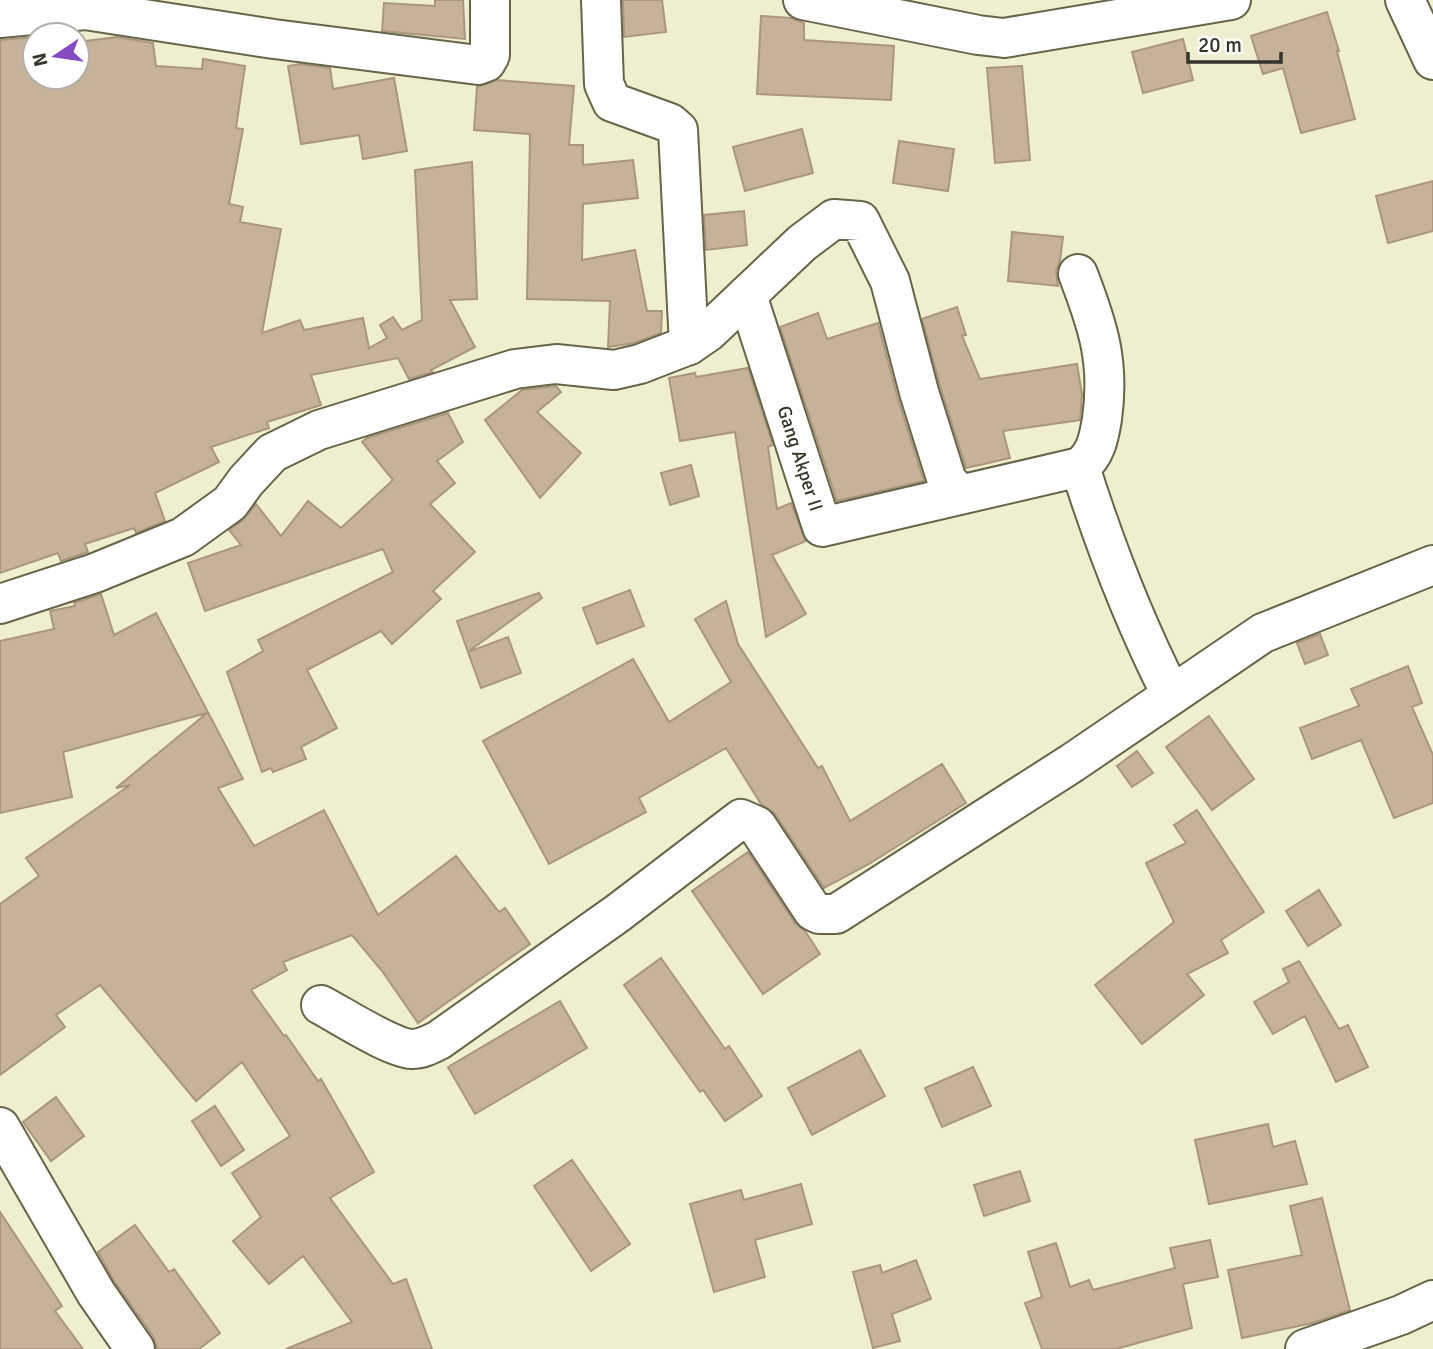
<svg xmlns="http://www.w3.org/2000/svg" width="1433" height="1349" font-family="Signika,sans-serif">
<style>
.building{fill:#c6b298;stroke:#aa967e;stroke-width:2}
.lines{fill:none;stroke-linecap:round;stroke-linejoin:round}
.minor-casing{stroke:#666549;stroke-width:42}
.minor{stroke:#fff;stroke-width:38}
.labels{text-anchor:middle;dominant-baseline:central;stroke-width:7;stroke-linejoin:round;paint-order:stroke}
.street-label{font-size:19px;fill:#363529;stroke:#fff}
</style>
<rect width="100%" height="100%" fill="#efeecf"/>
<path class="building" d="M 435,0 L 463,0 L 465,39 L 382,31 L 384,3 L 435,6 Z
M 623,0 L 662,0 L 666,32 L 624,37 Z
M 1327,12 L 1339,51 L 1337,51 L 1355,119 L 1301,133 L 1283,68 L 1263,74 L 1251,36 Z
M 761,16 L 791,18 L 804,23 L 804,40 L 894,46 L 891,100 L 757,94 Z
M 35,37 L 35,77 L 77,77 L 77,42 L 117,37 L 153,43 L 156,66 L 202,69 L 203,59 L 245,66 L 236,128 L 243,129 L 229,204 L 243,207 L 240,222 L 281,229 L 262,333 L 300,320 L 304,330 L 363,318 L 369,348 L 387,338 L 380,325 L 393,317 L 402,330 L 422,320 L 415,170 L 472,162 L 477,299 L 450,300 L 475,347 L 431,370 L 433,372 L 409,379 L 398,358 L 311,375 L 321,405 L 267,422 L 269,428 L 211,447 L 219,462 L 155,493 L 165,521 L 136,533 L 134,528 L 85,544 L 88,552 L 61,561 L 58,553 L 0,573 L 0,40 Z
M 1183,39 L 1193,80 L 1143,93 L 1132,52 Z
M 300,64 L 330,68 L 333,89 L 394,78 L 407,151 L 363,159 L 359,135 L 301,144 L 288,66 Z
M 1022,66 L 1030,160 L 995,163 L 987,68 Z
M 496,80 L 574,86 L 569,145 L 583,145 L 583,165 L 633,160 L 638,198 L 583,204 L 582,260 L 635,250 L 647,311 L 662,311 L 661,333 L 634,343 L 608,347 L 610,301 L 527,299 L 530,134 L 474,130 L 477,87 Z
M 802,129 L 813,173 L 745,191 L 733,147 Z
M 899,141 L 954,149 L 948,191 L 893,183 Z
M 1433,181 L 1433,231 L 1388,243 L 1376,196 Z
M 744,211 L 747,245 L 706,250 L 704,215 Z
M 1012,232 L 1063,237 L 1060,261 L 1056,271 L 1058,286 L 1008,281 Z
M 957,307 L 966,335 L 962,336 L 980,379 L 1077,364 L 1082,394 L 1080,420 L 1003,431 L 1010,458 L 966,468 L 940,386 L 922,319 Z
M 818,313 L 827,339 L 878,323 L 898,399 L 924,481 L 837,501 L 780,327 Z
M 748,368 L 773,445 L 768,447 L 777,509 L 791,503 L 806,541 L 772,555 L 806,614 L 766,637 L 735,432 L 680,441 L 669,378 L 695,373 L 696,377 Z
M 556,386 L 561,392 L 537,412 L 581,453 L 540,498 L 485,420 L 522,390 Z
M 448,413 L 463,442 L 437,461 L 455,483 L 430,504 L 475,552 L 433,591 L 441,599 L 392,644 L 381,631 L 307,670 L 337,728 L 301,747 L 306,759 L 273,772 L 271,768 L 262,772 L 227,672 L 263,651 L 258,640 L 393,572 L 383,549 L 205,611 L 188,563 L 241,545 L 229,530 L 243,520 L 256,504 L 281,536 L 308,501 L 341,528 L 393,480 L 362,442 L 367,438 Z
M 691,465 L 699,496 L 670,505 L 661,473 Z
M 630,590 L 644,626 L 597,644 L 583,608 Z
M 539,593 L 542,598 L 468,652 L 457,621 Z
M 101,594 L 114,635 L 156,613 L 243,779 L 218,788 L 254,846 L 324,810 L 378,915 L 456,856 L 499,912 L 505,908 L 530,944 L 418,1023 L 382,971 L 352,935 L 283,962 L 287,970 L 251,990 L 284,1036 L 286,1035 L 318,1081 L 321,1079 L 374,1172 L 330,1198 L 393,1284 L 406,1279 L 432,1349 L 286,1349 L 352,1322 L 303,1256 L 269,1284 L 233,1241 L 261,1217 L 232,1173 L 290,1136 L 242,1062 L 196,1101 L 100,985 L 56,1015 L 65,1027 L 0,1075 L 0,904 L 39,876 L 26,858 L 130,785 L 116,788 L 207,713 L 63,752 L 72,797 L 0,813 L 0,641 L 54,629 L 50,611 L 75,606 L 74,603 Z
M 726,601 L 738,644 L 818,768 L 822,766 L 850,821 L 942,764 L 966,803 L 869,864 L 824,888 L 775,814 L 761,804 L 726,748 L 639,798 L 646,812 L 549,864 L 483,741 L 633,659 L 669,722 L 731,682 L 695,619 Z
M 1320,634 L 1328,655 L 1305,664 L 1297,643 Z
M 508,637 L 521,673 L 481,688 L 468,652 Z
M 1408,666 L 1422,703 L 1412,707 L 1433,755 L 1433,803 L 1394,818 L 1361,740 L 1312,759 L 1300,728 L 1359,706 L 1351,689 Z
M 1209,716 L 1254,779 L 1212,810 L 1166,747 Z
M 1137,751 L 1153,773 L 1132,787 L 1117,766 Z
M 1197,810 L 1264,912 L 1221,940 L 1228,953 L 1187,974 L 1204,995 L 1142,1044 L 1095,985 L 1174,922 L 1146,863 L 1186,843 L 1174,825 Z
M 748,852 L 795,923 L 805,931 L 820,954 L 763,994 L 692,891 Z
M 1319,890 L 1341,925 L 1308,946 L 1286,911 Z
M 661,958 L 725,1049 L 729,1046 L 762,1096 L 725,1121 L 703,1090 L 700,1092 L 624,985 Z
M 1299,961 L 1339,1029 L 1348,1025 L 1368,1067 L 1336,1082 L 1305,1016 L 1273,1034 L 1254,1002 L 1289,982 L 1283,969 Z
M 560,1001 L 587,1048 L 475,1114 L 448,1067 Z
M 860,1050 L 885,1096 L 812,1135 L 788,1088 Z
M 973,1067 L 991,1106 L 942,1127 L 925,1088 Z
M 56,1097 L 84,1136 L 51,1161 L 23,1122 Z
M 215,1106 L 244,1150 L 221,1166 L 192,1121 Z
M 1268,1124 L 1273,1147 L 1295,1141 L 1307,1184 L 1209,1204 L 1195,1140 Z
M 572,1160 L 630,1244 L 591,1271 L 534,1186 Z
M 1020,1171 L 1030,1201 L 984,1216 L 974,1185 Z
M 801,1184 L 812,1224 L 755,1240 L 765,1277 L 714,1292 L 690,1204 L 741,1190 L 744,1200 Z
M 1322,1198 L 1350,1310 L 1313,1323 L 1242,1338 L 1228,1270 L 1302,1255 L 1290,1206 Z
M 0,1212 L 62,1306 L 55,1311 L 83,1349 L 0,1349 Z
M 135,1225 L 169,1272 L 174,1269 L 220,1333 L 199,1349 L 157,1349 L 153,1336 L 114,1281 L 98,1252 Z
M 1210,1240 L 1218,1277 L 1183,1284 L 1192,1328 L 1116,1349 L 1042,1349 L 1025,1303 L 1042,1297 L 1028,1252 L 1056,1243 L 1070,1287 L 1089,1280 L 1093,1290 L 1175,1268 L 1170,1248 Z
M 916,1260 L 931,1299 L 892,1314 L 900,1341 L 873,1348 L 853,1272 L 880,1265 L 882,1273 Z"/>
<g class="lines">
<g class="minor-casing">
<g id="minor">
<path d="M 601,0 L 604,84 L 612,102 L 670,123 L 678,130 L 689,345"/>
<path d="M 803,0 L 978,35 L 1004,38 L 1231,0"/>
<path d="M 1405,0 L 1433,60"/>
<path d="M 0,18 L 85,10 L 274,39 L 478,65 L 486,62 L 490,55 L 490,0"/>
<path d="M 1078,274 C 1098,326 1110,362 1102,419 C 1099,437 1096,455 1080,467"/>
<path id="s1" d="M 747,295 L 822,527 L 1080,467 C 1105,546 1134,621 1171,694"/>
<path d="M 0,604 L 95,573 L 183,537 L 230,503 L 246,481 L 272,453 L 319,430 L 515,369 L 556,364 L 614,370 L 640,364 L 689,345 L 708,332 L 802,243 L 834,219 L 860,221 L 890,281 L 919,392 L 947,481 L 960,494"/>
<path d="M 321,1005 C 342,1016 391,1048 412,1049 C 422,1049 431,1044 439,1040 L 618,913 L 741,819 L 757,826 L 813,911 L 819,914 L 836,914 L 1072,763 L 1263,633 L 1433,565"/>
<path d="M 0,1127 L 96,1293 L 135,1349"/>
<path d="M 1305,1349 L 1401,1315 L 1433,1300"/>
</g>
</g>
<use href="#minor" class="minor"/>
</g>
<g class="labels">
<g class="street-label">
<text stroke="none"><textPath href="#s1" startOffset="172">Gang Akper II</textPath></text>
</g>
</g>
<g transform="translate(56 56) rotate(257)"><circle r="33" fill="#ffffff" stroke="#afaea9" stroke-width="2"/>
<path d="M0-5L12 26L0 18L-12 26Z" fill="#854cc2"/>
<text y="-10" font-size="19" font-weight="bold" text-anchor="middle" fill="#363529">N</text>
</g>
<path d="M1188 52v10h93v-10" fill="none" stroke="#363529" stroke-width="3.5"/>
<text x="1198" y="52" font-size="21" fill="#363529" stroke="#ffffff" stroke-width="5" paint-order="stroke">20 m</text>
</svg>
